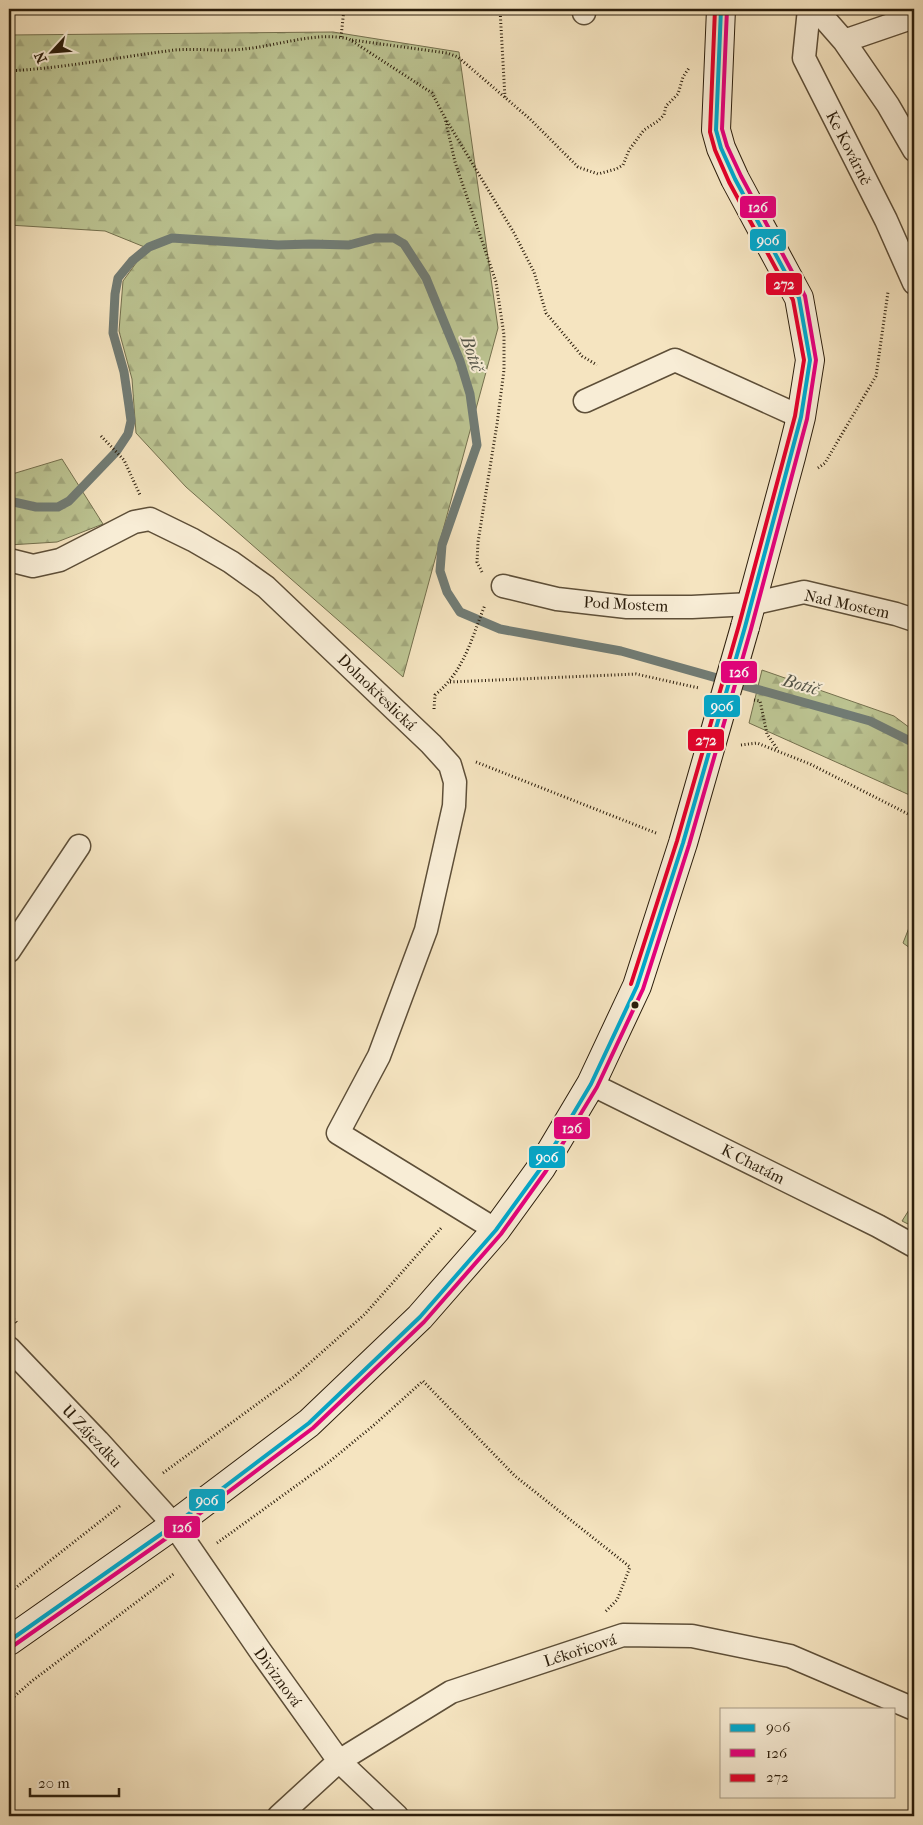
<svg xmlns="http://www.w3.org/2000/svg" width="923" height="1825" font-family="'IM FELL French Canon',serif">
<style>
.grass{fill:url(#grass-tufts);stroke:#74704e}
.forest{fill:url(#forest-firs);stroke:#74704e}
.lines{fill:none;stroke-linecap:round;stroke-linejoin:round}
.stream{stroke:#717c75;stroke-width:9}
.street-casing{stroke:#5e4f38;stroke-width:25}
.secondary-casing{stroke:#2b1d0b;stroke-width:30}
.path{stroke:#2b1d0b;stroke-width:3;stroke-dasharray:1 2.5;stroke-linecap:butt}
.street{stroke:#f8edd6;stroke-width:22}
.secondary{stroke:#f8edd6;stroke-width:28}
.secondary-bridge-casing{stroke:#2b1d0b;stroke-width:30;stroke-linecap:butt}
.secondary-bridge{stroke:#f8edd6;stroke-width:28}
.bus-1-casing{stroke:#f8edd6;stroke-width:8}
.bus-2-casing{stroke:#f8edd6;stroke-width:8}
.bus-3-casing{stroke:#f8edd6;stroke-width:8}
.bus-1{stroke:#00a9ce;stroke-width:4}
.bus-2{stroke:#e5007d;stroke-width:4}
.bus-3{stroke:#e4002b;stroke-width:4}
.bus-dot{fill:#2b1d0b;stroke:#f8edd6;stroke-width:2}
.labels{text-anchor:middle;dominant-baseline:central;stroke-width:4;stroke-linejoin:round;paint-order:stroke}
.street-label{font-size:16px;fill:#2b1d0b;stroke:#f8edd6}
.water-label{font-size:18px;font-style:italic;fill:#545549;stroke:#f8edd6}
.line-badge{stroke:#f8edd6;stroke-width:2}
.badge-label{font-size:14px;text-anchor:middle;font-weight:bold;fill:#fff}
</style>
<defs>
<pattern id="grass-tufts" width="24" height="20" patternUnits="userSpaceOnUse" patternTransform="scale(1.25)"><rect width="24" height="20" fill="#bcc492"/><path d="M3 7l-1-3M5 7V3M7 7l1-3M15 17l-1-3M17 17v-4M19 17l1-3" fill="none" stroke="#a2a87d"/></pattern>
<pattern id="forest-firs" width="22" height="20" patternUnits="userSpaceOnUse" patternTransform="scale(1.25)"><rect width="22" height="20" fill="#bcc492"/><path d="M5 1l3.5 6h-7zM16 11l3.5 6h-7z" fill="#a2a87d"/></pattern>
</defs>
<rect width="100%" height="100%" fill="#f5e4c0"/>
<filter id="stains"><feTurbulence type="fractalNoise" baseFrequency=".004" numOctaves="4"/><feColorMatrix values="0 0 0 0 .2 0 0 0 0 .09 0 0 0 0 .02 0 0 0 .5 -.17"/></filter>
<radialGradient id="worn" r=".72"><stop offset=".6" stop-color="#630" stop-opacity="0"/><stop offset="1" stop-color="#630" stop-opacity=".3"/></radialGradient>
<path class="grass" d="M 914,915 L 914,951 L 903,943 Z"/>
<path class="forest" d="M 333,32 L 459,52 L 498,328 L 403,677 L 186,487 L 136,433 L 132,379 L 119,331 L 123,281 L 147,248 L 105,231 L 9,225 L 9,35 Z
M 62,459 L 103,524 L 57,542 L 9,545 L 9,475 Z
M 762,670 L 894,716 L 914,731 L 914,797 L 749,723 Z
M 914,1202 L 914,1227 L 902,1221 Z"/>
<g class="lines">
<path class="stream" d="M 9,501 L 36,507 L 58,507 L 69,501 L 116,452 L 128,434 L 131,421 L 129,406 L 124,372 L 113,333 L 115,294 L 118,278 L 132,261 L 149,247 L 172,238 L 278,245 L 311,244 L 349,245 L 375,238 L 394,238 L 404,244 L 426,278 L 460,361 L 470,394 L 477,445 L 442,545 L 440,571 L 447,592 L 460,612 L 500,629 L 621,651 L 870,721 L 914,743"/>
<g class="street-casing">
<path id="street" d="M 809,9 L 804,58 L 886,220 L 914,283
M 816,9 L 844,41 L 888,105 L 914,150
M 584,13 L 584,9
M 844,41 L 914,17
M 585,401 L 675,360 L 801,417
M 9,560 L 33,566 L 60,560 L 134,522 L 150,519 L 193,540 L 231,562 L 266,587 L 431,744 L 450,765 L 455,782 L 454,806 L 426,930 L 379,1056 L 338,1133 L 496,1230
M 503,586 L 557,599 L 627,607 L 692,607 L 751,604 L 804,592 L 896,614 L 914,620
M 9,951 L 79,846
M 591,1084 L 878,1226 L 914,1246
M 9,1348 L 98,1441 L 174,1525 L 261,1652 L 339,1761 L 397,1816
M 279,1816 L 339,1761 L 451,1692 L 623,1635 L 692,1636 L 790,1656 L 914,1709"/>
</g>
<g class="secondary-casing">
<path id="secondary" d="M 721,9 L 716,130 L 721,148 L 735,179 L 799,298 L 810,360 L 801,417 L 791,457 L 745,627
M 9,1641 L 174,1525 L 309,1423 L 420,1317 L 496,1230 L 541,1168 L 591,1084 L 637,986 L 683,843 L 724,700"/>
</g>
<path class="path" d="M 500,9 L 505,98
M 341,37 L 344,9
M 352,40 L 447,53 L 458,57 L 530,119 L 578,167 L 598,174 L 616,169 L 623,165 L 629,150 L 644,130 L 658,121 L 664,115 L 666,106 L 678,94 L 683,77 L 689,68
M 9,71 C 65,68 119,57 175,50 C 198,48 221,52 244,49 C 277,46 317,31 349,39 L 432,93 L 445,118 L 455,162 L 496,282 L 504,335 L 504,370 L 497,424 L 478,542 L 477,562 L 482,572
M 447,121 L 514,233 L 534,272 L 546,313 L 582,356 L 597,365
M 101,436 L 124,460 L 140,495
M 818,468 L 825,463 L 876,376 L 888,292
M 450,682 L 636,674 L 699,688
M 754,700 L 760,701 L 767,734 L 778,750
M 434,709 L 435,695 C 465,670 471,639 485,605
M 741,745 L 757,743 L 810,764 L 914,817
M 476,762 L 656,833
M 9,1314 L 17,1323
M 163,1473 L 294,1377 L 365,1314 L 442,1227
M 217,1543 L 329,1462 L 374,1425 L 423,1381 L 515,1476 L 630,1567 L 617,1600 L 605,1612
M 9,1593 L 121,1505
M 9,1701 L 32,1681 L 175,1573"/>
<use href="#street" class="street"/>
<use href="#secondary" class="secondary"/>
<g class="secondary-bridge-casing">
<path id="secondary-bridge" d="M 724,700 L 745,627"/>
</g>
<use href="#secondary-bridge" class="secondary-bridge"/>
<g class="bus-1-casing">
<path id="bus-1" d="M 9,1641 L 174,1525 L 309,1423 L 420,1317 L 496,1230 L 541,1168 L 591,1084 L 637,986 L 683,843 L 745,627 L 801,417 L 810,360 L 799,298 L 735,179 L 721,148 L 716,130 L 721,9"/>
</g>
<g class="bus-2-casing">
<path id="bus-2" d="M 13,1646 L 178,1530 L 313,1428 L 424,1322 L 501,1234 L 546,1171 L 597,1087 L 643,989 L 689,845 L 751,629 L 807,419 L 816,360 L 805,296 L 741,176 L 727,146 L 722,129 L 727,9"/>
</g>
<g class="bus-3-casing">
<path id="bus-3" d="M 631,984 L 677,841 L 739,625 L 795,416 L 804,360 L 793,300 L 729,182 L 715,150 L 710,132 L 715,9"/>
</g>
<use href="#bus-1" class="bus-1"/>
<use href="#bus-2" class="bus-2"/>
<use href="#bus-3" class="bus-3"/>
</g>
<circle class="bus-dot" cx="635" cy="1005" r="4.5"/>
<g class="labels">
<g class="street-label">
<text transform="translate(849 148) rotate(63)">Ke Kovárně</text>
<text transform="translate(626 604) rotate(3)">Pod Mostem</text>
<text transform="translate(847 604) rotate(12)">Nad Mostem</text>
<text transform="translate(377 692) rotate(44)">Dolnokřeslická</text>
<text transform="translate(753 1164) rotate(27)">K Chatám</text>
<text transform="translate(92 1436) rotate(47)">U Zájezdku</text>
<text transform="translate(580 1650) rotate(-18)">Lékořicová</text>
<text transform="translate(278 1677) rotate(54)">Diviznová</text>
</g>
<g class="water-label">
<text transform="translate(472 354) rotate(70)">Botič</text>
<text transform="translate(801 685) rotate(16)">Botič</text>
</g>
</g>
<g class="line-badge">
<rect x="739" y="195" width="38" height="24" rx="5" fill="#e5007d"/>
<rect x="749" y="228" width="38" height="24" rx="5" fill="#00a9ce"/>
<rect x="765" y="272" width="38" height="24" rx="5" fill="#e4002b"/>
<rect x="720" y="660" width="38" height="24" rx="5" fill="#e5007d"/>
<rect x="703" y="694" width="38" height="24" rx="5" fill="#00a9ce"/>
<rect x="687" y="728" width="38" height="24" rx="5" fill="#e4002b"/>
<rect x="553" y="1116" width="38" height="24" rx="5" fill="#e5007d"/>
<rect x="528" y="1145" width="38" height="24" rx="5" fill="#00a9ce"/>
<rect x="188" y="1488" width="38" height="24" rx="5" fill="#00a9ce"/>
<rect x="163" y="1515" width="38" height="24" rx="5" fill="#e5007d"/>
</g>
<g class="badge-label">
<text x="758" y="212">126</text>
<text x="768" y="245">906</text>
<text x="784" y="289">272</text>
<text x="739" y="677">126</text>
<text x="722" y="711">906</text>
<text x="706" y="745">272</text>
<text x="572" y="1133">126</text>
<text x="547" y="1162">906</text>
<text x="207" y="1505">906</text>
<text x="182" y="1532">126</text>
</g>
<rect width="923" height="1825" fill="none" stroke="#f5e4c0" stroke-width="30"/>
<rect x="10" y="10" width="903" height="1805" fill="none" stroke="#2b1d0b" stroke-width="2.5"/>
<rect x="15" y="15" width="893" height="1795" fill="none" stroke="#2b1d0b"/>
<rect x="720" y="1708" width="175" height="90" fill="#f8edd6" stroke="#a69a85"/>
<rect x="730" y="1724" width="25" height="8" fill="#00a9ce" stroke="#a69a85"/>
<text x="766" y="1732" font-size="15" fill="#2b1d0b">906</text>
<rect x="730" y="1749" width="25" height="8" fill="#e5007d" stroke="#a69a85"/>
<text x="766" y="1758" font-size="15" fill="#2b1d0b">126</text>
<rect x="730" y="1774" width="25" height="8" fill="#e4002b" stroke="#a69a85"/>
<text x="766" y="1782" font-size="15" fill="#2b1d0b">272</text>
<g transform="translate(52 52) rotate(244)" stroke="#f8edd6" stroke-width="4" paint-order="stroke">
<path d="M0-4L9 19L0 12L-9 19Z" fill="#2b1d0b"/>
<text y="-8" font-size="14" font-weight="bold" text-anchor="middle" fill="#2b1d0b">N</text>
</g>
<path d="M30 1788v8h89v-8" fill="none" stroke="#2b1d0b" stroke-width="2.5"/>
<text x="38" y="1788" font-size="15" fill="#2b1d0b" stroke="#f8edd6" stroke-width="4" paint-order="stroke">20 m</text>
<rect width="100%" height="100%" filter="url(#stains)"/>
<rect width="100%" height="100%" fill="url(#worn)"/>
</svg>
